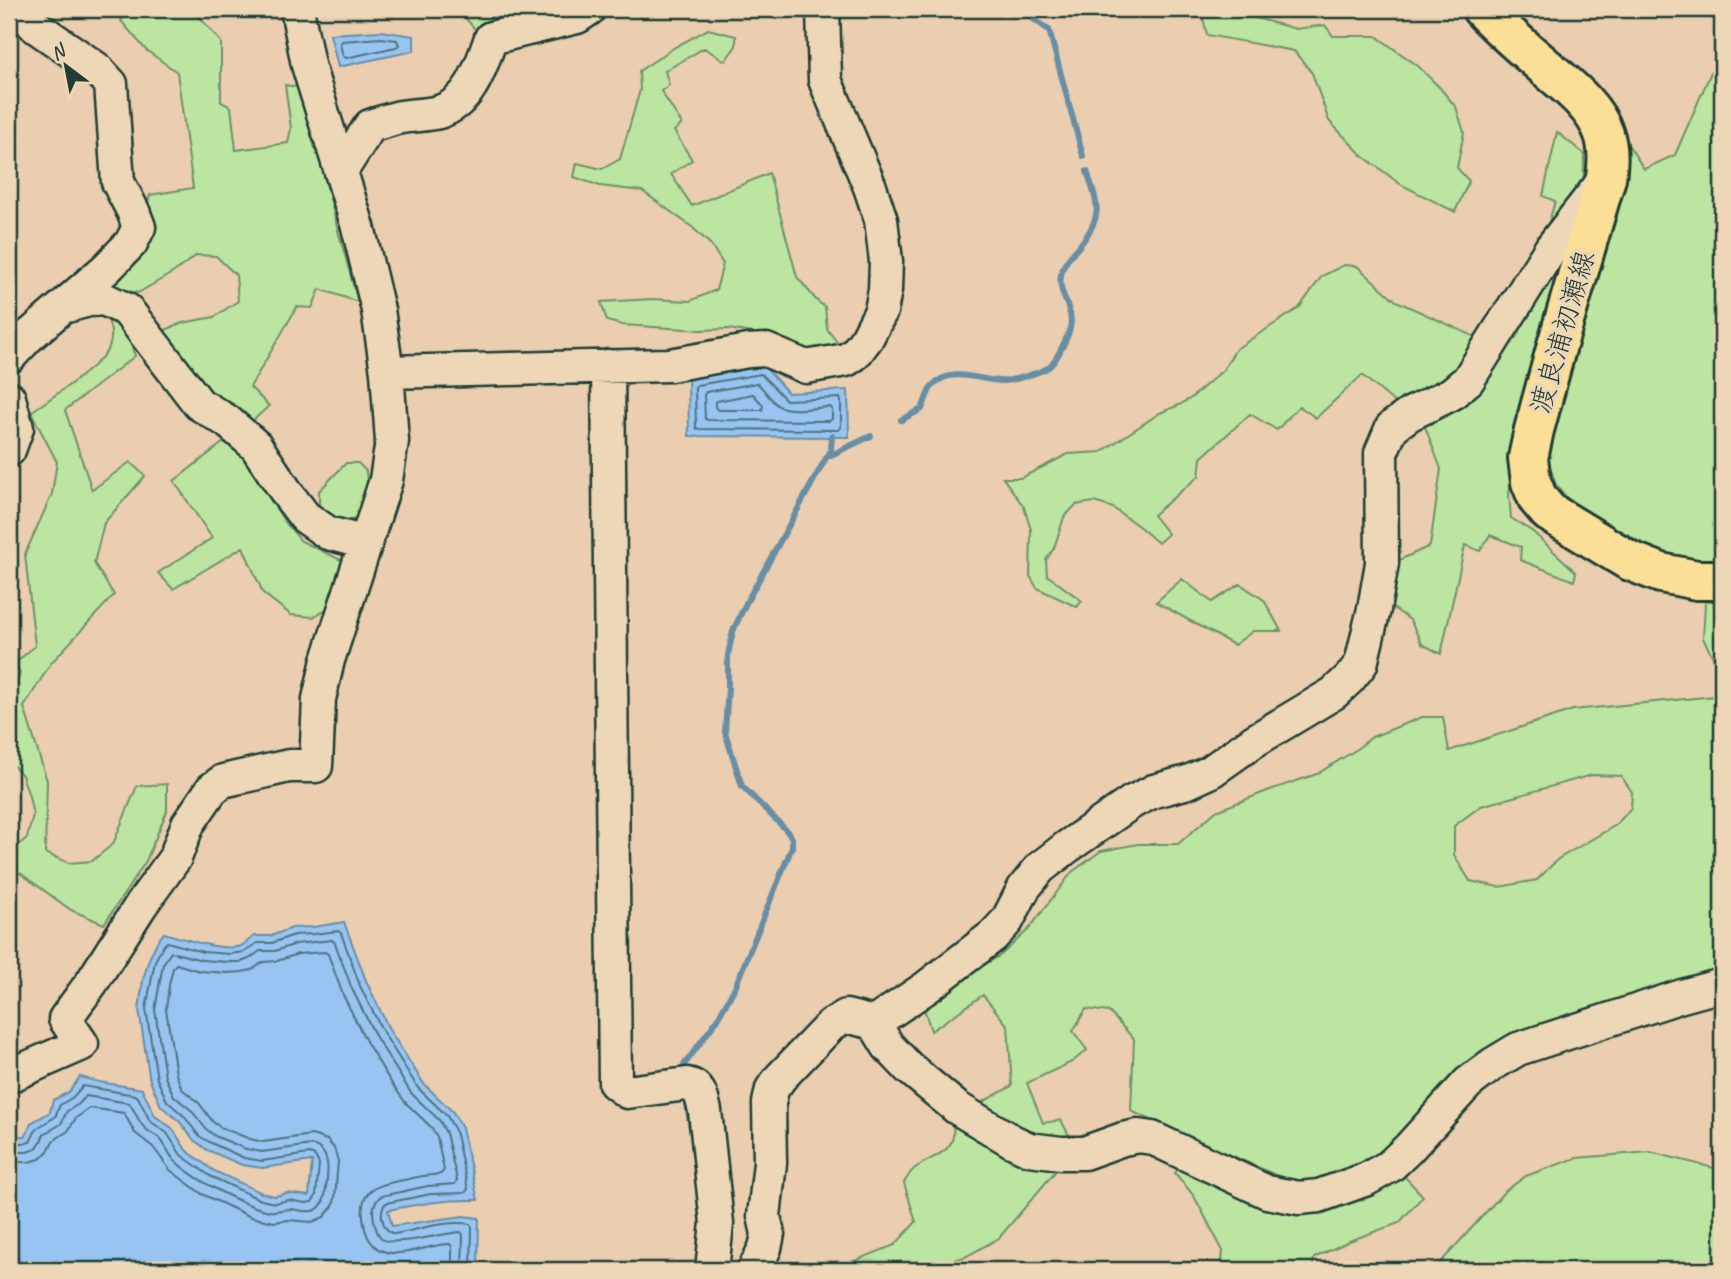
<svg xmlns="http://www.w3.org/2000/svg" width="1731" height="1279" font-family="Caveat,'Klee One',sans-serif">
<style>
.green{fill:#bce5a1;stroke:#6e916a;stroke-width:2;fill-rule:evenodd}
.water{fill:#97c4f1;stroke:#678ea5;stroke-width:2}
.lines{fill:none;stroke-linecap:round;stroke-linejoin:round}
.shore{stroke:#4f7380;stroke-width:2}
.stream{stroke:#678ea5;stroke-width:6}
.minor-casing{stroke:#1f3d34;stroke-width:37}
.major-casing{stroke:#1f3d34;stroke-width:44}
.minor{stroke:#eed7b7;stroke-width:32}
.major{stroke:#fbdf96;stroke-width:38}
.labels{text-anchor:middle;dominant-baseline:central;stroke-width:7;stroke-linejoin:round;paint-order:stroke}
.street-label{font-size:28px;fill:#1f3d34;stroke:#eed7b7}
</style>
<rect width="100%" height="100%" fill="#eaceaf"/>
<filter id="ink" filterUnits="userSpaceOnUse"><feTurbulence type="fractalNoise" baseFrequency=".0143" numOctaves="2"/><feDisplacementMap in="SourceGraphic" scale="14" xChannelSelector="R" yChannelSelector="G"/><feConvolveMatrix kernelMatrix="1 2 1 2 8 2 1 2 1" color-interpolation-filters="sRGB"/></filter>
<g filter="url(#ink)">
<path class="green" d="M 130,9 L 195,9 L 196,13 L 221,42 L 221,102 L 231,107 L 236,150 L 288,143 L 291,128 L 285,85 L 303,88 L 337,227 L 358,302 L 320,289 L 312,308 L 297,307 L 250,387 L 269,406 L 249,424 L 209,394 L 158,333 L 182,323 L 214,317 L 238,301 L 236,275 L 216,256 L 197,255 L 174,272 L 138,293 L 108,286 L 144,215 L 150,195 L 193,188 L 177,72 L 146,50 L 121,21 Z
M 458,9 L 575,9 L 479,34 Z
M 1201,9 L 1223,9 L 1296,29 L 1325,25 L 1333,36 L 1376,36 L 1418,66 L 1440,88 L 1456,107 L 1464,132 L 1457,168 L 1469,181 L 1455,212 L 1400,184 L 1363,156 L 1329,121 L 1312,73 L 1294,51 L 1207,35 Z
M 708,29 L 736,36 L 736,46 L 725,61 L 704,48 L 665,71 L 669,85 L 661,91 L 682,124 L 674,131 L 692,160 L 671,174 L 692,206 L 769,173 L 797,277 L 817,301 L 825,307 L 827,329 L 839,345 L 823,353 L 802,350 L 778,337 L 728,329 L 701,330 L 622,325 L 607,321 L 601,302 L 653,299 L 690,301 L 716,290 L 723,264 L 711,245 L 692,227 L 642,191 L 600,186 L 574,177 L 577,163 L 602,169 L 620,159 L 640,90 L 639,71 L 675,47 Z
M 1722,47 L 1722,968 L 1511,1037 L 1373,1163 L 1336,1178 L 1296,1184 L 1131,1111 L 1134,1039 L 1109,1012 L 1086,1009 L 1073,1031 L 1087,1050 L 1072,1062 L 1027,1083 L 1043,1123 L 1061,1120 L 1070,1137 L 1059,1167 L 999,1238 L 965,1257 L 932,1266 L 903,1270 L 841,1270 L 849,1263 L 895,1245 L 916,1222 L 904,1183 C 907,1178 910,1172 914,1169 C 935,1153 960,1154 952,1119 L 1012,1086 L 1008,1026 L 983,995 L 931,1031 L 922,1002 L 1001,955 L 1029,929 L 1072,872 L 1101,851 L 1138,844 L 1178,844 L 1216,811 L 1270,790 L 1317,774 L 1354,751 L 1372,737 L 1422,717 L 1443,717 L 1449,751 L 1573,710 L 1715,696 L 1720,671 L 1703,638 L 1707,570 L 1665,558 L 1627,534 L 1593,522 L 1575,507 L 1556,485 L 1547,457 L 1624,138 L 1644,169 L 1675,155 ZM 1592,775 L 1621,776 L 1632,792 L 1631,808 L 1616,825 L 1558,859 L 1537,880 L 1499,887 L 1470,881 L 1454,855 L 1454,826 L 1481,806 Z
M 1557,132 L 1584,154 L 1583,226 L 1520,410 L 1509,495 L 1511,518 L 1533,532 L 1576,572 L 1574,581 L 1520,560 L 1521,547 L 1490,535 L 1480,551 L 1465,545 L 1441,654 L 1422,644 L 1410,620 L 1386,603 L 1397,561 L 1430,546 L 1441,469 L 1426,429 L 1362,375 L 1316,418 L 1299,406 L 1277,430 L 1250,414 L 1201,458 L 1199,476 L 1153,515 L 1168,534 L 1158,543 L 1141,528 L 1113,508 L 1094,502 L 1076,505 L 1064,517 L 1054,548 L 1046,560 L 1047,575 L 1082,601 L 1077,607 L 1037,588 L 1030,576 L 1031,530 L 1024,507 L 1003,478 L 1021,478 L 1068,454 L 1101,452 L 1160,413 L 1179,405 L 1191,398 L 1223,370 L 1236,349 L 1299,308 L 1322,276 L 1344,265 L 1357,266 L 1396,301 L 1484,341 L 1544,239 L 1555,201 L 1543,196 Z
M 107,317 L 123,323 L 135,356 L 65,410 L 92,490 L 130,462 L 145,476 L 104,523 L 94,563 L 114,595 L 51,663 L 24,707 L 47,781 L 45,853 L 69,863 L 92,861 L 113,844 L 137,786 L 167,784 L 167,811 L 146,861 L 104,924 L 71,910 L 20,873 L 9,871 L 9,852 L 27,838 L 33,815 L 29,796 L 22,775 L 9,761 L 9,704 L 20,673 L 15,663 L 35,646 L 25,554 L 52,494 L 57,462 L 31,412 C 49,399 105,364 110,344 C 113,334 110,326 107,317 Z
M 229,438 L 249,464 L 284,521 L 301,541 L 343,561 L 328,608 L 313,617 L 291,615 L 263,593 L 243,547 L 173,589 L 158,573 L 212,538 L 174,481 Z
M 346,463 L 358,463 L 366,471 L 368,491 L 365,513 C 342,524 339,525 319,508 L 319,491 Z
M 1182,579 L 1212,602 L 1240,584 L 1264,600 L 1281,631 L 1253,631 L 1234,645 L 1156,602 Z
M 1650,1152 L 1722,1170 L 1722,1270 L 1434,1270 L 1504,1192 L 1526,1176 L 1576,1158 Z
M 1183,1163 L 1259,1202 L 1379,1183 L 1404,1176 L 1423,1196 L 1399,1223 L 1349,1241 L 1314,1258 L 1312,1270 L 1221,1270 L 1223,1251 L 1194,1196 L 1175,1173 Z"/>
<path class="water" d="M 381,31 L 414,36 L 414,51 L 338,67 L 330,34 Z
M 764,366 L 788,393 L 848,390 L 849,437 L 689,436 L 688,379 Z
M 344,922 L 367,983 L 390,1031 L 424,1084 L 453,1112 L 462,1128 L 478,1200 C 446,1199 420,1204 388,1210 L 392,1226 L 463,1216 L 479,1218 L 478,1270 L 9,1270 L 9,1136 L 26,1136 L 31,1123 L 50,1112 L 53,1100 L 69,1092 L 80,1077 L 99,1082 L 142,1089 L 155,1116 L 172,1128 L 186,1150 L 214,1171 L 262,1193 L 275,1196 L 287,1193 L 309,1196 L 312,1161 L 262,1168 L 242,1165 L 207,1150 L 194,1140 L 179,1121 L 161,1106 L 150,1081 L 139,1010 L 143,980 L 149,959 L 157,942 L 164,933 C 182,938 223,952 241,946 C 245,944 250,939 254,936 L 271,936 L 292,928 L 313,927 Z"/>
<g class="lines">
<path class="shore" d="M 381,38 L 397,40 L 399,45 L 396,47 L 346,58 L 343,56 L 340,44 L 342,41 Z
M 761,374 L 786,400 L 840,398 L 841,401 L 841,428 L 838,430 L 699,429 L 696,428 L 695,388 L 697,385 Z
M 757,383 C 764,389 770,399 777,405 C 787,413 817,407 830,407 L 832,409 L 832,419 L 829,421 L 708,420 L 705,419 L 704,395 L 706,392 Z
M 753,394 L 763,405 L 762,410 L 718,410 L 715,407 L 715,403 L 717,401 Z
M 9,1143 L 25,1143 L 30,1142 L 37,1128 L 55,1117 L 60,1105 L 73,1097 L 83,1086 L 135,1095 L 138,1097 L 150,1121 L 167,1133 L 181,1155 L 210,1176 L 261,1200 L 275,1203 L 288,1200 L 306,1203 L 312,1202 L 316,1196 L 319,1164 L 315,1156 L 309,1154 L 262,1161 L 244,1158 L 211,1143 L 199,1136 L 184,1116 L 167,1101 L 157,1079 L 146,1009 L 155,961 L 163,946 L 167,942 L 203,952 L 230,954 L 244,952 L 257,943 L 272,943 L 294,935 L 314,934 L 338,931 L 341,933 L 360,986 L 384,1034 L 418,1088 L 447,1116 L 455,1130 L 468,1189 L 465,1193 L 431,1194 L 386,1203 C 378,1211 382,1230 394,1234 C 417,1230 446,1220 470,1224 L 472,1227 L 471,1270
M 9,1152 L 27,1152 L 36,1149 L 40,1143 L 44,1134 L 61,1124 L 67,1111 L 79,1104 L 86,1096 L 129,1103 C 135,1110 137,1119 143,1126 C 147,1132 155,1134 160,1139 C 166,1145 169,1155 175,1161 C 195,1180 243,1206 270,1211 C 277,1212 284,1209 291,1209 C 306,1211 321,1217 325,1195 C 327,1178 334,1150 311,1145 L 262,1152 L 246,1149 L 215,1136 L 206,1129 L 191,1110 L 174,1096 L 165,1077 L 155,1010 L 163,964 L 171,952 L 202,960 L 228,962 L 241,962 L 249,959 L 260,951 L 275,951 L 296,944 L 332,940 L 335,943 L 352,989 L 377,1039 L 411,1093 L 440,1121 L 446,1133 L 457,1180 L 455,1184 L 428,1186 L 381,1196 C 373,1203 372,1210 374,1221 C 376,1228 377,1236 384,1240 C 395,1246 444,1233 461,1232 L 463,1235 L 462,1270
M 9,1162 L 29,1162 L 40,1159 L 48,1151 L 53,1141 L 68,1131 L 76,1118 L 90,1108 L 124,1113 L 135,1133 L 153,1147 L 170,1170 L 202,1194 L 251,1217 L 274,1222 L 288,1220 L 312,1222 L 324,1217 L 333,1206 L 335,1198 L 338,1161 L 334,1148 L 327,1140 L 312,1135 L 263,1142 L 250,1139 L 220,1127 L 213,1122 L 199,1103 L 182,1089 L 176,1074 L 166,1009 L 169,985 L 173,968 L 176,964 L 200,971 L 228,973 L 242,972 L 252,970 L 263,962 L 277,961 L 298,954 L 325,952 L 328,954 L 343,995 L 367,1043 L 392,1084 L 405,1102 L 432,1128 L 437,1137 L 444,1170 L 441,1174 C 429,1175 416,1177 404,1180 C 371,1186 356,1191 365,1229 C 368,1240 374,1249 386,1252 C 404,1257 431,1244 450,1244 L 452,1247 L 452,1270"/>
<path class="stream" d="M 1019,9 L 1049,30 L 1083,156
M 901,420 L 922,409 C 925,402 928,391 933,385 C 953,365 981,382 1005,381 C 1014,380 1044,372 1050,366 C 1057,359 1068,337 1070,328 C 1075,307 1055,294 1062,271 C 1065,260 1073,254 1080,245 C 1104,214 1098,206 1087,171
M 829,456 L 871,436
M 683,1077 L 684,1065 L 717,1020 L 735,987 L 792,847 L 792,838 L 786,830 L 742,786 L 725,732 L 728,687 L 728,655 L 733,631 L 746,603 L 831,449 L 832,436
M 686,1098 L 692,1135"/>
<g class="minor-casing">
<path id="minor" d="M 341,171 L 370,126 C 380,123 391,119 401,117 C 414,115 427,115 439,112 C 471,102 481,66 491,38 L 577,17 L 589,9
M 63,307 L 89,300 L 104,299 L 127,310 L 199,404 L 227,421 L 256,446 L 289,496 L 305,517 L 328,533 L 366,543
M 9,357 L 29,336 L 107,268 L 131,243 L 139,227 L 133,211 L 118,182 L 111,84 L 97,69 L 35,26 L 20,9
M 608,366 L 615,1083 L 627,1092 L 687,1084 C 700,1086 702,1098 705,1111 L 717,1223 L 712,1270
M 387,372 L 670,365 L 748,351 L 766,350 L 806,367 L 846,360 L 855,354 L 867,338 L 881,311 L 885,290 L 886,261 L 881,220 L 870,187 L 825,80 L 823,9
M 9,398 L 17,428 L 9,450
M 874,1023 L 927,987 L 993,936 L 1007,921 L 1024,888 L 1040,868 L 1067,847 L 1132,802 L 1154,791 L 1188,782 L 1210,772 L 1254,741 L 1334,693 L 1349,679 L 1361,664 L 1374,609 L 1382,563 L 1381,453 L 1392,427 L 1410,414 L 1451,394 L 1468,380 L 1551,248 L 1601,184
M 9,1076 L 82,1044 L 65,1019 L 92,982 L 141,905 L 175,858 L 188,824 L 212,789 L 223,781 L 289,766 L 316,766 L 319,699 L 328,660 L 386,480 L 392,441 L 387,372 L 378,310 L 358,227 L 308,65 L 297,9
M 754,1270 L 765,1248 L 768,1234 L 764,1216 L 770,1163 L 769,1103 L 772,1089 L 780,1078 L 831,1025 L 846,1016 L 874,1023 L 888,1046 L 909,1068 L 957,1108 L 1012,1141 L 1029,1149 L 1061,1153 L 1084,1153 L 1123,1139 L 1138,1136 L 1152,1138 L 1267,1192 L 1299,1198 L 1319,1196 L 1367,1179 L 1390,1166 L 1408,1149 L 1468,1083 L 1493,1064 L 1518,1049 L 1682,996 L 1722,985"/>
</g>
<g class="major-casing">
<path id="major" d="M 1482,9 C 1501,29 1522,47 1543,65 C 1565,84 1594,105 1604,134 C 1609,149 1608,163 1606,178 L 1557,345 L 1534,430 L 1528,458 L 1531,482 L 1538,499 L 1549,512 L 1628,560 L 1661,573 L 1697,580 L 1722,580"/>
</g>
<use href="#minor" class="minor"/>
<use href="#major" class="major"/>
</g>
</g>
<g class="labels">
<g class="street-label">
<text transform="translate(1562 332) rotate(-74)">渡良浦初瀬線</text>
</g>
</g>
<rect width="1731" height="1279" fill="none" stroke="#eed7b7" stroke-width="35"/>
<rect x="18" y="18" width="1696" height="1244" fill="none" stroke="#1f3d34" stroke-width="2.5" filter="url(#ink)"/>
<g transform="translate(66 66) rotate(328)" stroke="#eed7b7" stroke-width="5" paint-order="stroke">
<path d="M0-5L12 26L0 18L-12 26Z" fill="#1f3d34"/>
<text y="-10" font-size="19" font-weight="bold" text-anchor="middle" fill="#1f3d34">N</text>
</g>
</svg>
